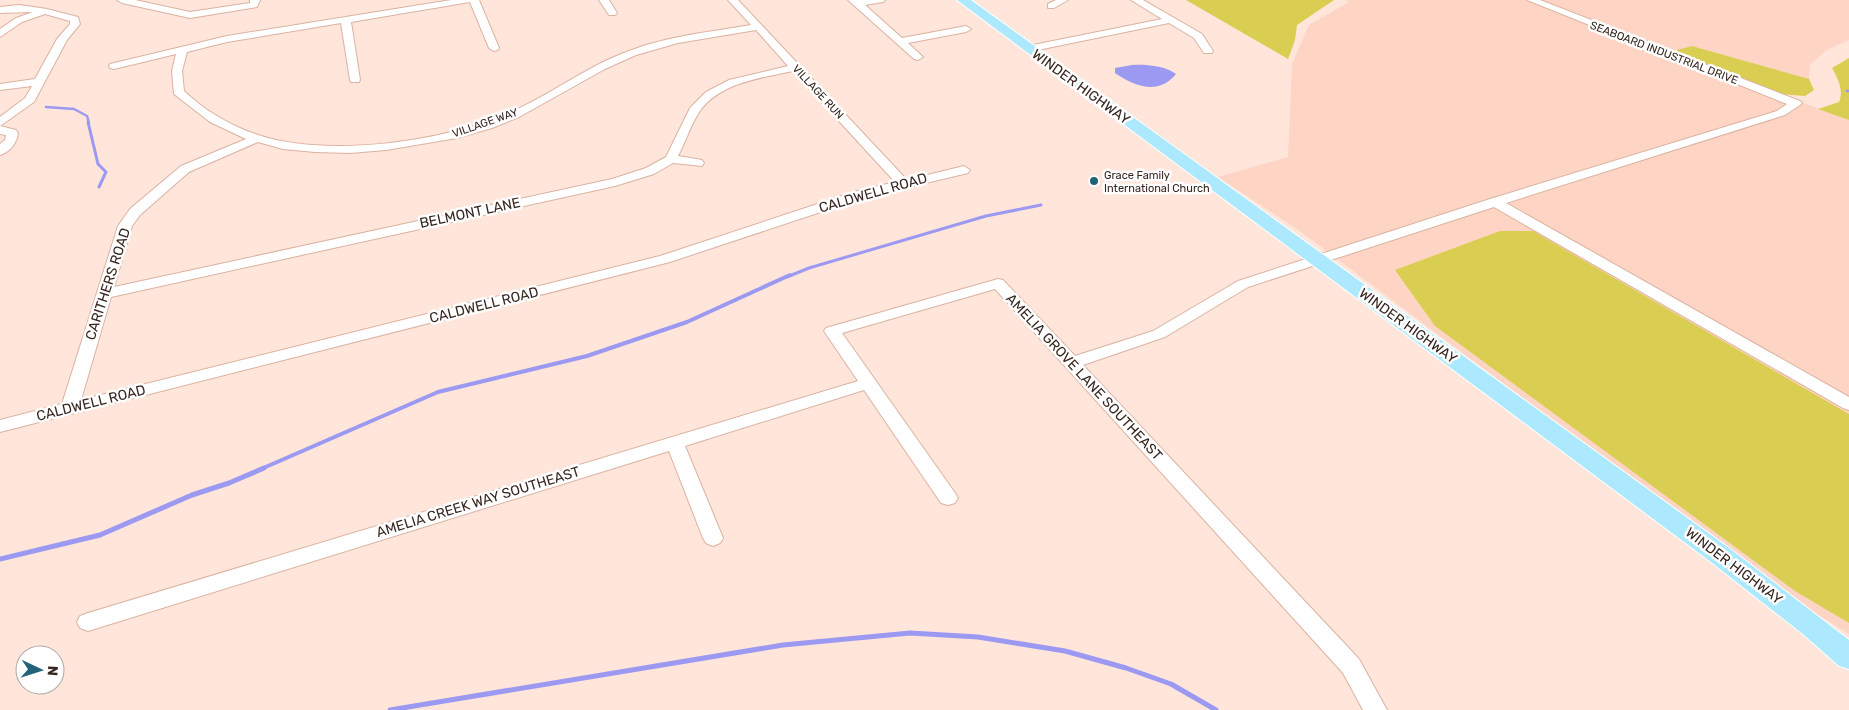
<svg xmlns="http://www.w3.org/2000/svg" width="1849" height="710" font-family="Rubik,sans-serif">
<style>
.built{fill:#fed5c4}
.green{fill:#dace52}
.water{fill:#9b99f1}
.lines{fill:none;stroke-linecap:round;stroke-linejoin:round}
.stream-far3{stroke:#9b99f1;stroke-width:2.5}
.stream-far2{stroke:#9b99f1;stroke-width:3}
.stream-far1{stroke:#9b99f1;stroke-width:4}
.stream{stroke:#9b99f1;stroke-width:5}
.minor-casing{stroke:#dcb2a1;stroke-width:2}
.major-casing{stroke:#fff;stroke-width:2}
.minor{fill:#fff;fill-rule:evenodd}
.major{fill:#ade9fe;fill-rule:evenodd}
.poi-dot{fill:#236278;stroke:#fff;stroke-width:2}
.labels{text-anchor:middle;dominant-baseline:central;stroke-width:5;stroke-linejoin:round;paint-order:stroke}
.far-street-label{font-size:11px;fill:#372720;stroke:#fff}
.far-poi-label{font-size:11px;fill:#372720;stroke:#fff;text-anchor:start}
.street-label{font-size:14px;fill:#372720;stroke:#fff}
</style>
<rect width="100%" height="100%" fill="#ffe5da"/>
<path class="built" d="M 1345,0 L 1849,0 L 1849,40 L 1825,51 L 1810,65 L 1809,79 L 1692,46 L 1670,52 L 1849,120 L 1849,634 L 1806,607 L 1537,409 L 1300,231 L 1218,177 L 1288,157 L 1292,64 L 1309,25 L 1349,2 Z"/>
<path class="green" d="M 1186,0 L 1334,0 L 1297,25 L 1295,40 L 1288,59 Z
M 1692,46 L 1809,79 L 1814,90 L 1805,96 L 1780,94 L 1669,52 Z
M 1849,58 L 1849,120 L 1818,109 L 1839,102 C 1844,90 1838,79 1832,68 Z
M 1500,231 L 1533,231 L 1849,414 L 1849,623 L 1795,591 L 1435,326 L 1395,270 Z"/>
<path class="water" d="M 1132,65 C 1145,64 1166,66 1176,74 C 1158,96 1134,86 1115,73 L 1115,68 Z"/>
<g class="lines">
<path class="stream-far3" d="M 1847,91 L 1849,91
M 46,107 L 74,109 L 87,116 L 89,123"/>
<path class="stream-far2" d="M 88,122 L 98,164 L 106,172 L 99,187
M 787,277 L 809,268 L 986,216 L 1041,205"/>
<path class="stream-far1" d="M 261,469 L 438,392 L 587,356 L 687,322 L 790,275"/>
<path class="stream" d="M 0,559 L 100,535 L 192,495 L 229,483 L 264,468
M 390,710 L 783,645 L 910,633 L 978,637 L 1065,651 L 1126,668 L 1171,684 L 1216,710"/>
<g class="minor-casing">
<path id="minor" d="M 117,0 L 135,0 L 190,12 L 250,3 L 250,0 L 260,0 L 257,7 L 190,18 L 122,3 Z
M 451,0 L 479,0 L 499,48 L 498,50 L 494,51 L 489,48 L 470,2 L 351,22 L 360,80 L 359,82 L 351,82 L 350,80 L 341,23 L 227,42 L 187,52 L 182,71 L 184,91 C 205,111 231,126 258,135 C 328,158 445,142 511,112 C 552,94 587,66 629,51 C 668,36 710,32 751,25 L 728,0 L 738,0 L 907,180 L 964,166 L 970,170 L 968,173 L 863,198 L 670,262 L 0,432 L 0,420 L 62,404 L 118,226 L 130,209 L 181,166 L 246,139 L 210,122 L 174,94 L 172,71 L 176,54 L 114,69 L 110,68 L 109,66 L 110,64 L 227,36 ZM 756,30 L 788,66 L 729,80 L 706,92 L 690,108 L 666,157 L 646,168 L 612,179 L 114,287 L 132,226 L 140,215 L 189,172 L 258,142 L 283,149 L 315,152 L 350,153 L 386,150 L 457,138 L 492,128 L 519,117 L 605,69 L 636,55 L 678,43 ZM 793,71 L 895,182 L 854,192 L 660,256 L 81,400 L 111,297 L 615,186 L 654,174 L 673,163 L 702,166 L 704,163 L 702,160 L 678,156 C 686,141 692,121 702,108 C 724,82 761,78 793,71 Z
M 599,0 L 609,0 L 617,13 L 615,15 L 609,15 Z
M 848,0 L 885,0 L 883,2 L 865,5 L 902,38 L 966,26 L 971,29 L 966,32 L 908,43 L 923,57 L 918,60 L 914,59 Z
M 1056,0 L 1068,0 L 1054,8 L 1048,8 L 1048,4 Z
M 1131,0 L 1143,0 L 1202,34 L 1213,51 L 1212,53 L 1204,53 L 1194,38 L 1169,23 L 1028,52 L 1023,49 L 1028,46 L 1162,19 Z
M 1527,0 L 1540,0 L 1800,101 L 1802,103 L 1800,105 L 1785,115 L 1506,203 L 1849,397 L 1849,410 L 1843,408 L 1494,207 L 1248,287 L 1165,337 L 1083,365 L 1359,659 L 1387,710 L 1363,710 L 1343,673 L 995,289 L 842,333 L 955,493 L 958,498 L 955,503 L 948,505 L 941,503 L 864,390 L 685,446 L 723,538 L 720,543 L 713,546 L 706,543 L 703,538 L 669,451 L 88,631 L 80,628 L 77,622 L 80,616 L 88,613 L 858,381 L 824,331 L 826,328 L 998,279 L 1003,280 L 1075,356 L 1153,331 L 1238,281 L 1490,199 L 1777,111 L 1787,104 Z
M 19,5 L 47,9 L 78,17 L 80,24 L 67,40 L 34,102 L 0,126 L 0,117 L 25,98 L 32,86 L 0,90 L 0,84 L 35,79 L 57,39 L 70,24 L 70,21 L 45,14 L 22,22 L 0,37 L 0,29 L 16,18 L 33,12 L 0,13 L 0,7 Z
M 0,126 L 16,130 L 18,133 C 17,143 10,152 0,155 L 0,144 L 5,140 L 6,135 L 0,134 Z"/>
</g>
<g class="major-casing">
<path id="major" d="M 957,0 L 971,0 L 1729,548 L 1849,640 L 1849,669 L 1839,666 L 1804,635 L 1711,562 Z"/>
</g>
<use href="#minor" class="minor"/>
<use href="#major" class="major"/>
</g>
<circle class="poi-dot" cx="1094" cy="181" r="5"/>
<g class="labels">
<g class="far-street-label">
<text transform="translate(1664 53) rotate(21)">SEABOARD INDUSTRIAL DRIVE</text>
<text transform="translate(818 92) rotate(47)">VILLAGE RUN</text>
<text transform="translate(485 123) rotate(-19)">VILLAGE WAY</text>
</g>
<g class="far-poi-label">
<text x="1104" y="175">Grace Family<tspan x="1104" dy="13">International Church</tspan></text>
</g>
<g class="street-label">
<text transform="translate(1081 87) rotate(36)">WINDER HIGHWAY</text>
<text transform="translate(873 193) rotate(-16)">CALDWELL ROAD</text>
<text transform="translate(470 213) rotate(-12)">BELMONT LANE</text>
<text transform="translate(108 284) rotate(-72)">CARITHERS ROAD</text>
<text transform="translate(484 305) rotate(-14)">CALDWELL ROAD</text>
<text transform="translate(1408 326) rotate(36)">WINDER HIGHWAY</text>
<text transform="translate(1084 377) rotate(47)">AMELIA GROVE LANE SOUTHEAST</text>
<text transform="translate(91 403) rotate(-14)">CALDWELL ROAD</text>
<text transform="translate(478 502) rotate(-17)">AMELIA CREEK WAY SOUTHEAST</text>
<text transform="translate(1734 566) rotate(37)">WINDER HIGHWAY</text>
</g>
</g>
<g transform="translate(40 670) rotate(94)"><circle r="24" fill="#ffffff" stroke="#afa9a6"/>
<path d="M0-4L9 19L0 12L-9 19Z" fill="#236278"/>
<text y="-8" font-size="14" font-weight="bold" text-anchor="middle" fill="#372720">N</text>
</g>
</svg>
